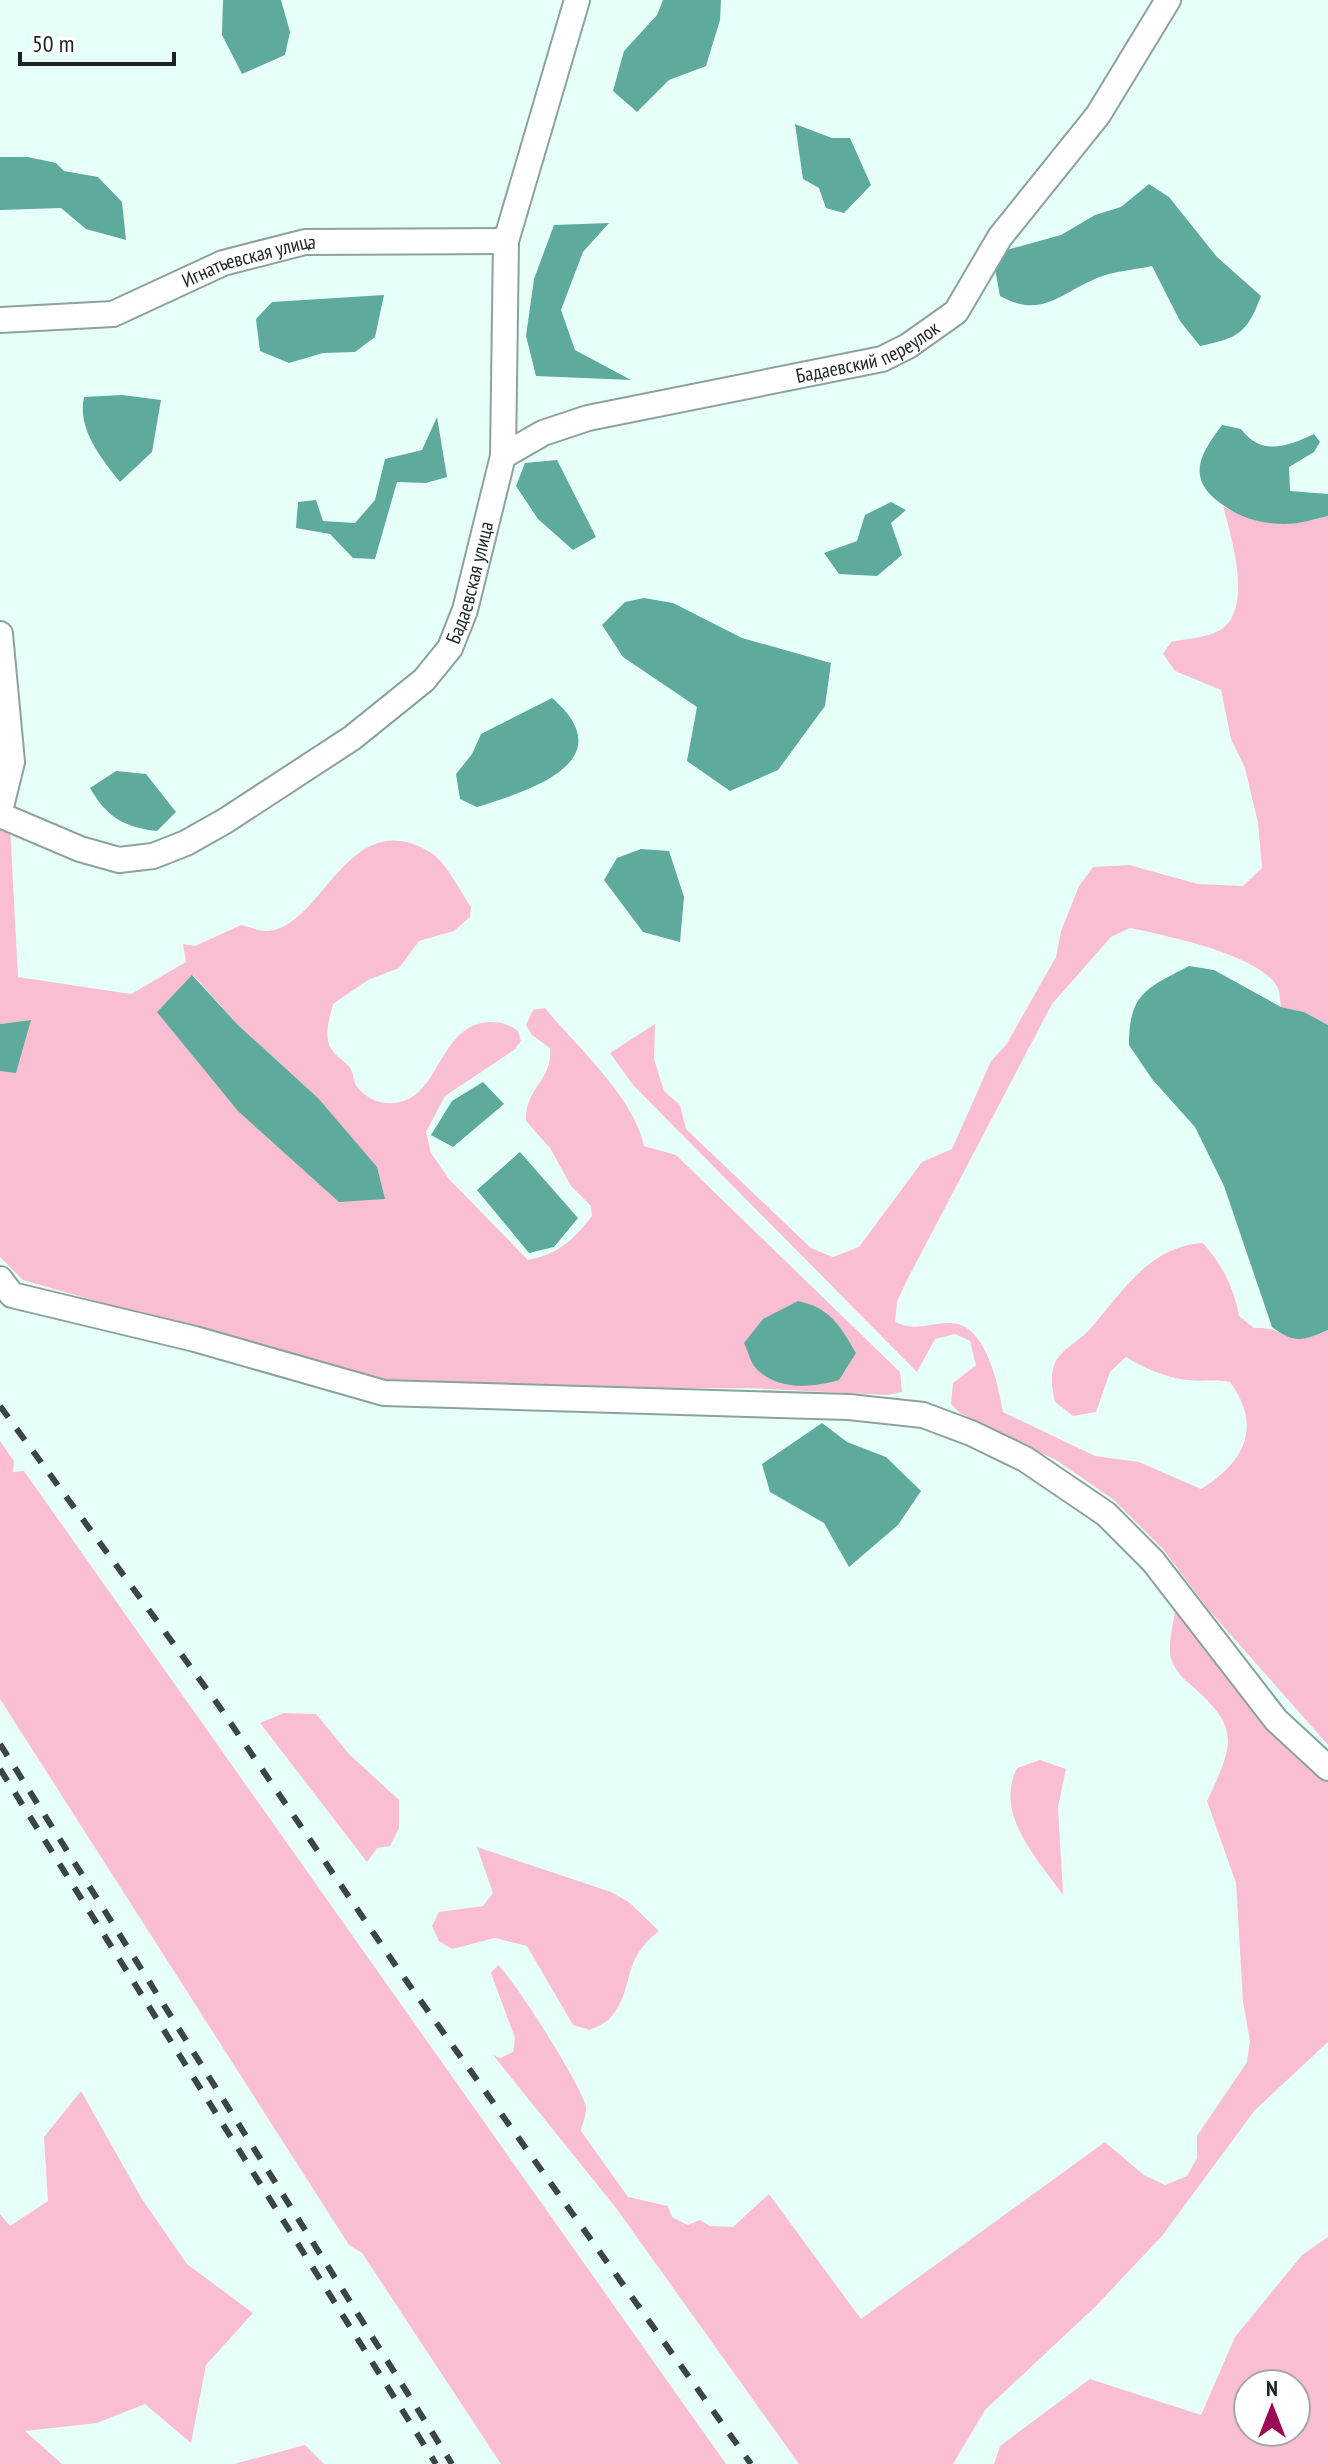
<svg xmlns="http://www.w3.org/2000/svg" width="1328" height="2464" font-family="'PT Sans Narrow',sans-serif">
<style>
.green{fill:#fabed2;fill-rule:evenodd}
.water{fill:#5eab9d}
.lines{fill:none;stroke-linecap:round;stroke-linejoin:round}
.street-casing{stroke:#8da29d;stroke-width:28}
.street{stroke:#fff;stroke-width:24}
.rail{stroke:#3b4644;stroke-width:6;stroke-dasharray:14 14;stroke-linecap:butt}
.labels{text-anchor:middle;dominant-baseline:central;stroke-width:6;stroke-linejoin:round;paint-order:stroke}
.street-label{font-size:20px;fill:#1c2423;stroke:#fff}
</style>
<rect width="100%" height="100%" fill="#e7fff9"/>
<path class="green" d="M 1223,506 C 1258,528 1290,523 1328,516 L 1328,1025 L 1304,1012 L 1281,1007 C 1280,1001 1280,993 1278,988 C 1262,955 1164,935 1130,928 L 1111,937 L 1052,1004 L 906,1282 L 897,1302 L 895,1322 C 919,1332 926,1323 950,1323 C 986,1323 998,1384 1003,1412 L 1095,1456 L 1139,1462 L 1201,1489 C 1244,1462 1263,1428 1230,1382 C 1214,1379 1200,1382 1186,1380 C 1165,1377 1143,1368 1126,1357 L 1110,1372 L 1096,1412 L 1073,1416 L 1055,1402 C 1052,1388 1049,1372 1057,1359 C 1064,1348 1080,1340 1089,1330 C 1122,1293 1149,1246 1203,1243 C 1222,1264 1234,1288 1239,1316 L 1254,1328 C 1291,1326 1284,1351 1328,1330 L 1328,1745 L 1208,1609 L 1163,1549 L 1114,1500 L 1056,1460 L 960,1413 L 951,1404 L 953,1383 L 976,1365 L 970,1341 L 955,1334 L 935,1339 L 917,1372 L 633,1085 L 610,1053 L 655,1024 L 654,1059 L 664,1091 L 680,1105 L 686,1129 L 811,1248 L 833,1257 L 859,1247 L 922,1162 L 952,1149 L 991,1061 L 1006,1045 L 1056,957 L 1061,931 L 1079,886 L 1093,867 L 1129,865 L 1198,884 L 1243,886 L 1262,868 L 1258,823 L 1245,768 L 1231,739 L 1221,690 L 1175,671 L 1163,654 L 1171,642 C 1188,638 1218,638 1229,622 C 1249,594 1231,536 1223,506 Z
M 0,824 L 10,826 L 18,977 L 131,994 L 186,962 L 183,944 L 195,946 L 241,925 C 248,926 258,931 265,931 C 322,932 346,802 430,852 C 446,862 460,891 471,907 L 470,917 L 454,931 L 419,941 L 399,968 L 368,980 L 333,1004 C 330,1018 322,1038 333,1051 C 337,1058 346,1061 350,1068 C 354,1074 353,1080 356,1085 C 362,1095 376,1103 387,1103 C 441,1107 435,1024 490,1022 C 501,1022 509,1024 518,1031 L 521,1041 L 514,1050 L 445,1096 L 426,1132 L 431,1153 L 449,1179 L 528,1260 C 559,1254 573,1240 592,1216 L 591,1206 L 571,1186 L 550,1148 L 526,1121 C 525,1087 553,1081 550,1048 L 532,1035 L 526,1025 L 533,1010 L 545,1008 C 576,1046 634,1097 644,1146 L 676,1155 L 900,1372 L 902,1392 L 888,1395 L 748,1388 L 408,1388 L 380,1383 L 23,1280 L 0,1257 L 0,1071 L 16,1072 L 30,1020 L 0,1024 ZM 193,975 L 238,1025 L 318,1098 L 157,1012 Z
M 0,1441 L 14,1461 L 13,1472 L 24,1471 L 726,2464 L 501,2464 L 362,2253 L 349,2245 L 0,1699 Z
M 1176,1602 L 1328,1774 L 1328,2042 L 1255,2110 L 1162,2236 L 1095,2307 L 985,2410 L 953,2464 L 799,2464 L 616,2208 L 493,2055 L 500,2058 L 513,2052 L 515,2038 L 491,1973 L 498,1965 C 514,1979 583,2088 586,2107 C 587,2114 582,2125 581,2131 L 628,2197 L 668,2206 L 672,2217 L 688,2225 L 700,2220 L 710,2226 L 733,2227 L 769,2194 L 861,2319 L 1105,2142 L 1144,2175 L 1165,2185 L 1187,2176 L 1197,2158 L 1197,2136 L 1247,2062 L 1250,2041 L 1243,2002 L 1236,1883 L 1207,1801 C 1237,1738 1239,1726 1184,1679 C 1178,1673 1170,1661 1170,1652 C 1169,1637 1175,1618 1176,1602 Z
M 284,1713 L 316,1714 L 349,1754 L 399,1800 L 399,1828 L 390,1846 L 377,1848 L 367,1862 L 260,1723 Z
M 1040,1760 L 1066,1769 L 1058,1807 L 1063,1895 C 1037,1858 994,1815 1017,1768 Z
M 477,1847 L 611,1892 L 629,1902 L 659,1931 C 620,1960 635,1990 611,2017 C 606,2023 596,2027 590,2030 L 573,2025 L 527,1946 L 495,1938 L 452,1949 L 439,1941 L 432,1926 L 439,1912 L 483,1906 L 493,1893 Z
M 81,2091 L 142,2199 L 187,2264 L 253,2313 L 206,2365 L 191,2443 L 145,2404 L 97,2423 L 25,2431 L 62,2464 L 0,2464 L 0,2214 L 10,2226 L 48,2201 L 44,2137 Z
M 1328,2237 L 1328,2464 L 994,2464 L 1000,2446 L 1090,2379 L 1201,2415 L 1235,2337 L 1302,2255 ZM 1248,2384 L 1296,2384 L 1296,2432 L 1248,2432 Z
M 305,2445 L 324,2464 L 234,2464 Z"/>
<path class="water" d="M 223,0 L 281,0 L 290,32 L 285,55 L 242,74 L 222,35 Z
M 663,0 L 721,0 L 720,20 L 706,66 L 669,80 L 637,112 L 613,91 L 624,51 L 657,15 Z
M 795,124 L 832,138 L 850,138 L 871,185 L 844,213 L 826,208 L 819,188 L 803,179 Z
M 0,157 L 28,157 L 56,163 L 64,171 L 98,177 L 122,202 L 126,240 L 86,229 L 61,208 L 0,210 Z
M 1149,184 L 1169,197 L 1217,257 L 1261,296 C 1247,333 1239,338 1200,346 L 1180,321 L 1152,266 C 1134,270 1113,271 1097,278 C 1059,294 1042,319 1000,296 L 995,269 L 1003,251 L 1061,235 L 1095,215 L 1121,207 Z
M 609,223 L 583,252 L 561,310 L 575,350 L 631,380 L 536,376 L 526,336 L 534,279 L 554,225 Z
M 384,295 L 375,337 L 355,352 L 323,353 L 289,363 L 260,351 L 256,319 L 272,302 Z
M 122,395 L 161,400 L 152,452 L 120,482 C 101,458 77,429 84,397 Z
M 437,417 L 447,477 L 426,483 L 397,482 L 375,559 L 353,558 L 330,534 L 296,528 L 298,502 L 316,500 L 323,521 L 355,523 L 375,500 L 385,459 L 422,450 Z
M 1222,425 L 1241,429 C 1261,456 1287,447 1314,434 L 1320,442 L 1314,452 L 1289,467 L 1290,491 L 1328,494 L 1328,516 C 1314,519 1300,524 1285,524 C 1264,524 1243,519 1226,507 C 1186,481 1197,458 1222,425 Z
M 557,460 L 596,537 L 573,550 L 538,519 L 516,486 L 525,463 Z
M 891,502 L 906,510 L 891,523 L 902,555 L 877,576 L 839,574 L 824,553 L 857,541 L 865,515 Z
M 644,598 L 673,603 L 742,638 L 831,663 L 825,706 L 778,770 L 730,791 L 687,761 L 697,707 L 623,657 L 602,625 L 625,602 Z
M 552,698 C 625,761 529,791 477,807 L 460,799 L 456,774 L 472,754 L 481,734 Z
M 116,771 L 146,774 L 176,812 L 157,831 C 123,827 107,817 90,788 Z
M 641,849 L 669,851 L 684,897 L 680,942 L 643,932 L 604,880 L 617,858 Z
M 1189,966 L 1214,970 L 1281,1007 L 1304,1012 L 1328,1025 L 1328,1330 C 1303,1341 1295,1344 1272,1327 L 1224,1186 L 1195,1127 L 1152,1079 L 1129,1045 C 1129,993 1147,988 1189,966 Z
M 192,975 L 238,1025 L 318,1098 L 377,1167 L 385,1199 L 339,1202 L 238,1111 L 157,1012 Z
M 31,1020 L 16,1073 L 0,1071 L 0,1024 Z
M 483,1082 L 504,1104 L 453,1147 L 431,1135 L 452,1101 Z
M 520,1152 L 578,1218 L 554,1247 L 529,1253 L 477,1190 Z
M 798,1301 C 831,1308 840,1326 856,1353 L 839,1380 C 812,1388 775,1391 754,1366 C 750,1360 747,1349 744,1343 L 763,1319 Z
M 822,1423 L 847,1442 L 886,1457 L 921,1491 L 898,1525 L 849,1567 L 824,1523 L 770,1492 L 762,1464 Z"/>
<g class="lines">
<g class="street-casing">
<g id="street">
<path id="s1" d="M 0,320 L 113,314 L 223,263 L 305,242 L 506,241"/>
<path id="s2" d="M 503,456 L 543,433 L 588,418 L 882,359 L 908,346 L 956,312 L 1000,237 L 1098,115 L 1168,0"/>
<path d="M 0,634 L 12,762 L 0,811"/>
<path id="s3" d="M 0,815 L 80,849 L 119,860 L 153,856 L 186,843 L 225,821 L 352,738 L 424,680 L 450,648 L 465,610 L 503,456 L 506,241 L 577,0"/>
<path d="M 0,1279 L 12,1295 L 195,1339 L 384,1393 L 849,1407 L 923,1415 L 971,1433 L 1025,1459 L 1106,1514 L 1153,1561 L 1276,1720 L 1328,1768"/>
</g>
</g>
<use href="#street" class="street"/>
<path class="rail" d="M 0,1406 L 219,1706 L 398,1969 L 751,2464
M 0,1744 L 452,2464
M 0,1769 L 436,2464"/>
</g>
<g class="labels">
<g class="street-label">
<text stroke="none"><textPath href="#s1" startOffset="260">Игнатьевская улица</textPath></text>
<text stroke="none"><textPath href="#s2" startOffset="382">Бадаевский переулок</textPath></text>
<text stroke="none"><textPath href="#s3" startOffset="596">Бадаевская улица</textPath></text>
</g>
</g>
<g transform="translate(1272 2408)"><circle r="38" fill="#ffffff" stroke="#a4a7a7" stroke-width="2"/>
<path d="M0-6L14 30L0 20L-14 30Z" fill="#9b0957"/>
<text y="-12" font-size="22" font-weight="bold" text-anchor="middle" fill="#1c2423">N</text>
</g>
<path d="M20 52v12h154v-12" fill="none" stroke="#1c2423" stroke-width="4"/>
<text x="32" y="52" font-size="24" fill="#1c2423" stroke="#ffffff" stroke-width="6" paint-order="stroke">50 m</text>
</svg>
